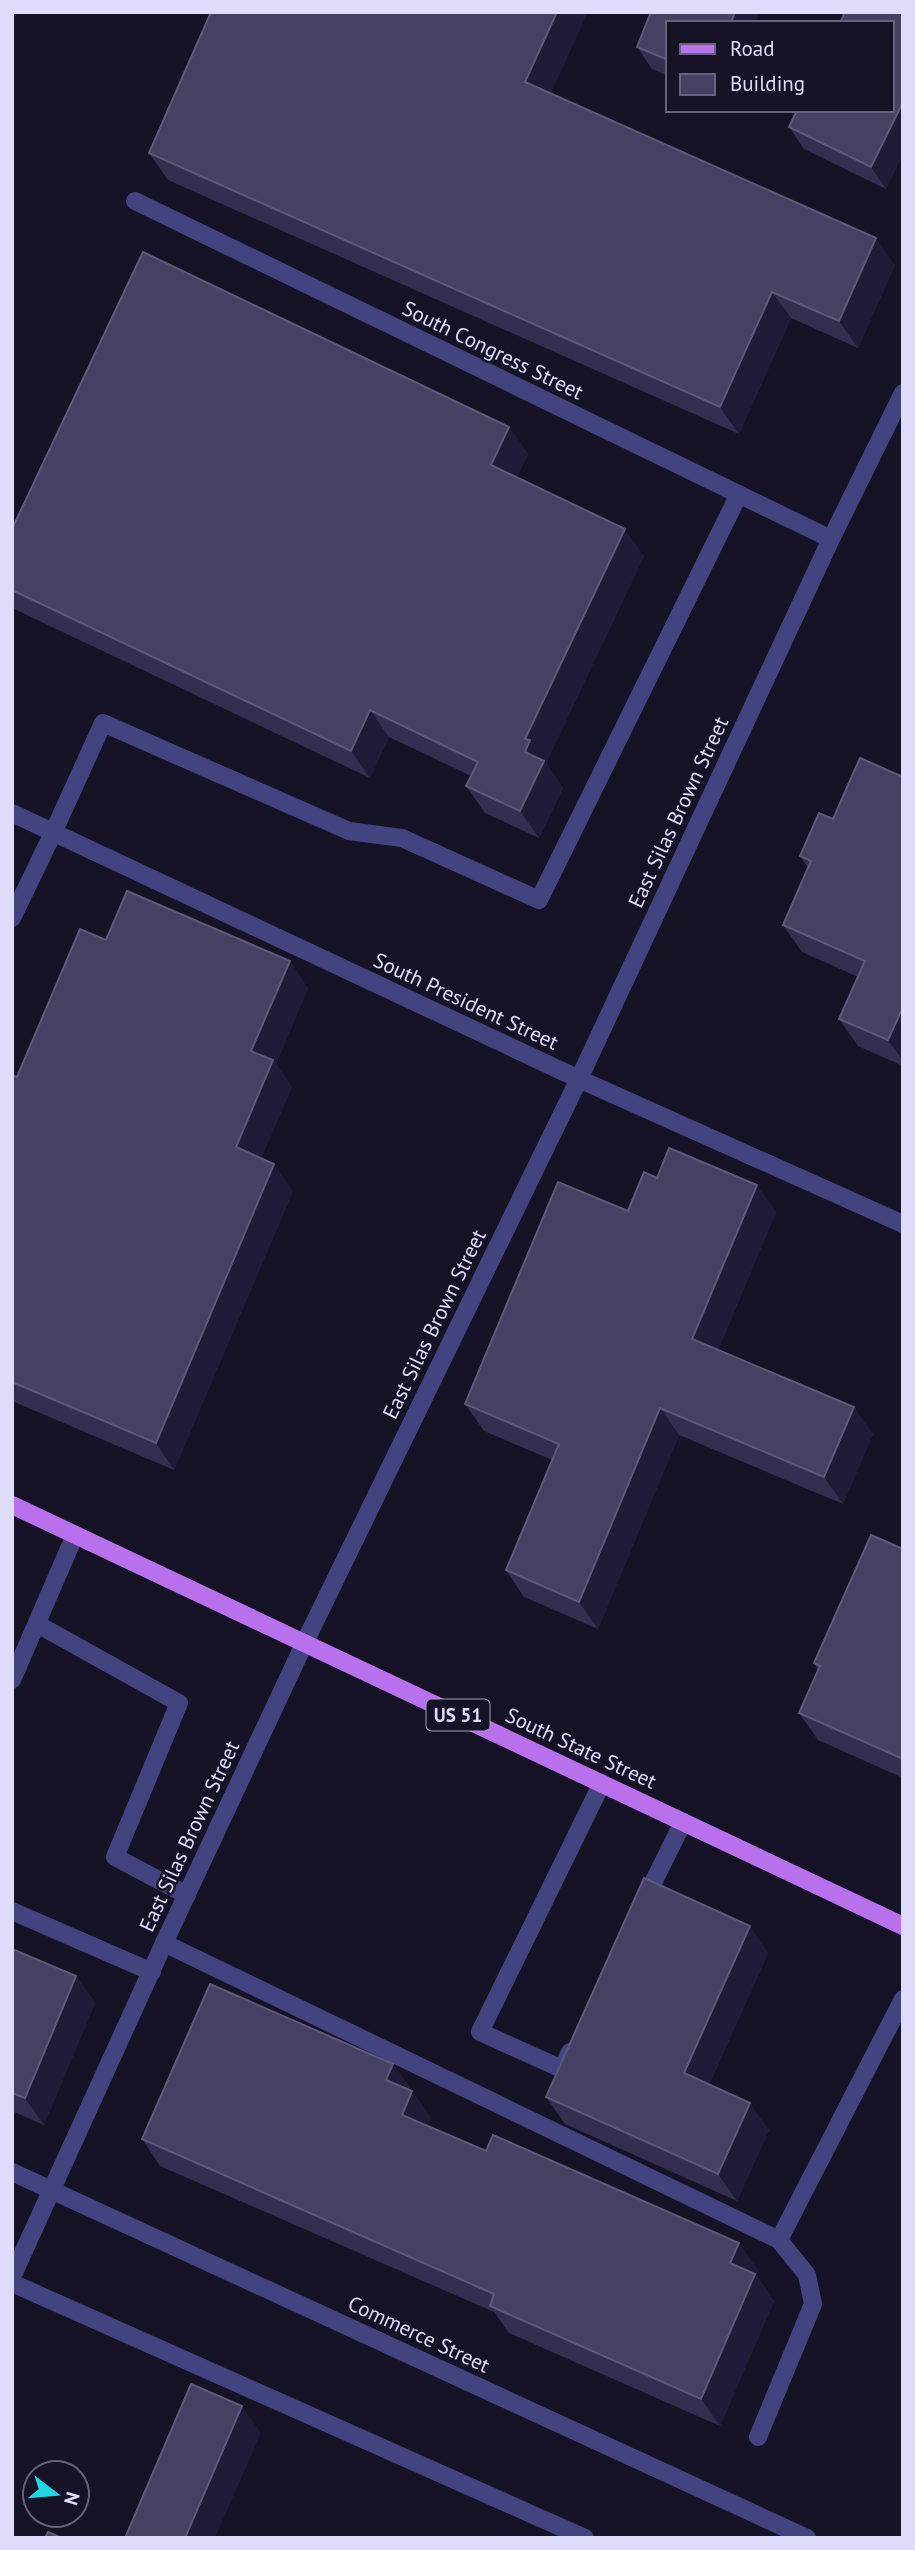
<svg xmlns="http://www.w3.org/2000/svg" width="915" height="2550" font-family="'PT Sans',sans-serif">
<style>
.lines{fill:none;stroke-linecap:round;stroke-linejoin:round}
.service{stroke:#43437f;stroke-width:18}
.minor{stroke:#43437f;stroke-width:18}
.tertiary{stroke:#43437f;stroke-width:18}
.primary{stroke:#b970ed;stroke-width:18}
.wall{fill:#342e51}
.shaded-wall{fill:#201b38}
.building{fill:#464163;stroke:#5e597b;stroke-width:2}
.labels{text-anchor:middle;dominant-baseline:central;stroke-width:5;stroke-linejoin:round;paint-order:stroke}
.shield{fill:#151325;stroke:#a29fbb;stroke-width:2}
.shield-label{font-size:19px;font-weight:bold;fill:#dedbfb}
.street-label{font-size:21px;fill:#dedbfb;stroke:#151325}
</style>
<rect width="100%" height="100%" fill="#151325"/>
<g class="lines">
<path class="service" d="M 53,833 L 103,723 L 349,831 L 402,838 L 539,900 L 739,494
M 37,1624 L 179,1703 L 115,1857 L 187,1895
M 12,1680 L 75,1535
M 644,1901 L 683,1822
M 12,1911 L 152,1972
M 164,1943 L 779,2240
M 570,2052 L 562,2069 L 480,2032 L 602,1783
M 758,2437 L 813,2304 L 807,2275 L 779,2240 L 903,1999"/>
<path class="minor" d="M 135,201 L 831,539
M 12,813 L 579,1079 L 903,1224
M 12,918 L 53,833
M 305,1642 L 579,1079 L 831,539 L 903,393
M 12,2172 L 807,2538
M 12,2283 L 585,2538"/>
<path class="tertiary" d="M 12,2277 L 164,1943 L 305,1642"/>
<path class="primary" d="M 12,1505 L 903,1926"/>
</g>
<path class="wall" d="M 651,12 L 759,12 L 755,23 L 668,23 L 668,76 L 652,69 L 637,47 Z
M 903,12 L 903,154 L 886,189 L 804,149 L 789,127 Z
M 551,93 L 895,265 L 858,348 L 791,318 L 739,434 L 168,180 L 149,153 Z
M 509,427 L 528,454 L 517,477 L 644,556 L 546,763 L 563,788 L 539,838 L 485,813 L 466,786 L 471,776 L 389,737 L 370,778 L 12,608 L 12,529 Z
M 903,777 L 903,1066 L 858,1046 L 839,1019 L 858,977 L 802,952 L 783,925 L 808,868 L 800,856 L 833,819 Z
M 106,940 L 308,988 L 276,1064 L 292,1087 L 261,1158 L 293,1191 L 174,1470 L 12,1401 L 12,1075 L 17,1077 Z
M 657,1178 L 776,1212 L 718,1350 L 873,1434 L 843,1504 L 679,1435 L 598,1629 L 524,1597 L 506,1570 L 552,1460 L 484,1431 L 465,1404 Z
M 903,1549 L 903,1778 L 818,1740 L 799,1713 L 818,1669 L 814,1663 Z
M 12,1949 L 76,1976 L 95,2003 L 44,2125 L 12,2111 Z
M 768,1953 L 709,2085 L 769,2130 L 737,2201 L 565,2124 L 546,2097 Z
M 393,2064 L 431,2118 L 427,2126 L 758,2270 L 756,2275 L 774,2301 L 720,2426 L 509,2333 L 494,2312 L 160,2166 L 142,2139 Z"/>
<path class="shaded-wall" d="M 557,12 L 588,12 L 544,109 L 525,82 Z
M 735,12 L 759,12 L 755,23 L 731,23 Z
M 903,102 L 903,154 L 886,189 L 871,167 Z
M 876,238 L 895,265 L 858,348 L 839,321 Z
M 772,292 L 791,318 L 739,434 L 720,407 Z
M 509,427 L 528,454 L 510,492 L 491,465 Z
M 625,529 L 644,556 L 546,763 L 563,788 L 539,838 L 520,811 L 525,739 Z
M 370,710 L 389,737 L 370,778 L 351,751 Z
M 290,961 L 308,988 L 276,1064 L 292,1087 L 254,1174 L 236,1147 L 251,1051 Z
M 903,1007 L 903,1061 L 888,1040 Z
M 274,1164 L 293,1191 L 174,1470 L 156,1443 Z
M 757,1185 L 776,1212 L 711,1366 L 692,1339 Z
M 854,1407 L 873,1434 L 843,1504 L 824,1477 Z
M 660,1408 L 679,1435 L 598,1629 L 579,1602 Z
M 750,1926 L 768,1953 L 702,2100 L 684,2073 Z
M 76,1976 L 95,2003 L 44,2125 L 25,2098 Z
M 393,2064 L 412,2091 L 386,2080 Z
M 412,2091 L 431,2118 L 420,2141 L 402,2115 Z
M 750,2103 L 769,2130 L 737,2201 L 718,2174 Z
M 739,2243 L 758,2270 L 756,2275 L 774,2301 L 720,2426 L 701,2399 L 730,2263 Z
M 242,2406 L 261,2433 L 215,2538 L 185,2538 Z"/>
<path class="building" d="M 211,12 L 557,12 L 525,82 L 876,238 L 839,321 L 772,292 L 720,407 L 149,153 Z
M 651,12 L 735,12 L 731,23 L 668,23 L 668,60 L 637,47 Z
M 845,12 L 903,12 L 903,102 L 871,167 L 789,127 L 797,110 L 892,110 L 892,23 L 840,23 Z
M 143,252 L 509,427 L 491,465 L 625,529 L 525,739 L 530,740 L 525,752 L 544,761 L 520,811 L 466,786 L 478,762 L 370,710 L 351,751 L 12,590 L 12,529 Z
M 860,758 L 903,777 L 903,1007 L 888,1040 L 839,1019 L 865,961 L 783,925 L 811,861 L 800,856 L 819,813 L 833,819 Z
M 127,891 L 290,961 L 251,1051 L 273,1060 L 236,1147 L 274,1164 L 156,1443 L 12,1382 L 12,1075 L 17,1077 L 80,929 L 106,940 Z
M 669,1148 L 757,1185 L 692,1339 L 854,1407 L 824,1477 L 660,1408 L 579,1602 L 506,1570 L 559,1444 L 465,1404 L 558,1182 L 628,1211 L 644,1172 L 657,1178 Z
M 871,1535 L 903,1549 L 903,1759 L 799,1713 L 820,1666 L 814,1663 Z
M 644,1878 L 750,1926 L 684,2073 L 750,2103 L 718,2174 L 546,2097 Z
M 12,1949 L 76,1976 L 25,2098 L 12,2093 Z
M 210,1984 L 393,2064 L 386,2080 L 412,2091 L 402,2115 L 486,2151 L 493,2135 L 739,2243 L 730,2263 L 755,2274 L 701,2399 L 490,2306 L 494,2294 L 142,2139 Z
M 191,2384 L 242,2406 L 185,2538 L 125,2538 Z
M 48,2532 L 62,2538 L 45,2538 Z"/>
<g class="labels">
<rect class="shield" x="426.5" y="1699.5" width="63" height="31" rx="5"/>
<g class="shield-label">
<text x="458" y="1715">US 51</text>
</g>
<g class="street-label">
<text transform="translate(493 350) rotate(26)">South Congress Street</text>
<text transform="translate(678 812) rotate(-65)">East Silas Brown Street</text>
<text transform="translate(466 1001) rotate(25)">South President Street</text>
<text transform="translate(434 1324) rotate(-64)">East Silas Brown Street</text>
<text transform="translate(581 1748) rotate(25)">South State Street</text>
<text transform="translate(189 1836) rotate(-65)">East Silas Brown Street</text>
<text transform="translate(419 2334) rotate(25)">Commerce Street</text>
</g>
</g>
<rect width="915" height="2550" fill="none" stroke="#dedbfb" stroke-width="28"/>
<rect x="666" y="21" width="228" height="91" fill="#151325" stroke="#65637b" stroke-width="2"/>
<rect x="680" y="44" width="35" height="10" fill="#b970ed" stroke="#65637b" stroke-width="2"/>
<text x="730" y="56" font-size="21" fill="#dedbfb">Road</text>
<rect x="680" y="74" width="35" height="21" fill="#464163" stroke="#65637b" stroke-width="2"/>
<text x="730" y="91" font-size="21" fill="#dedbfb">Building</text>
<g transform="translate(56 2494) rotate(106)"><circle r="33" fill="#151325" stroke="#65637b" stroke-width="2"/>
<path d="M0-5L12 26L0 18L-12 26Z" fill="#1fd7e3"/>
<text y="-10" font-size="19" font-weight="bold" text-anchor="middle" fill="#dedbfb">N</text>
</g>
</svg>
